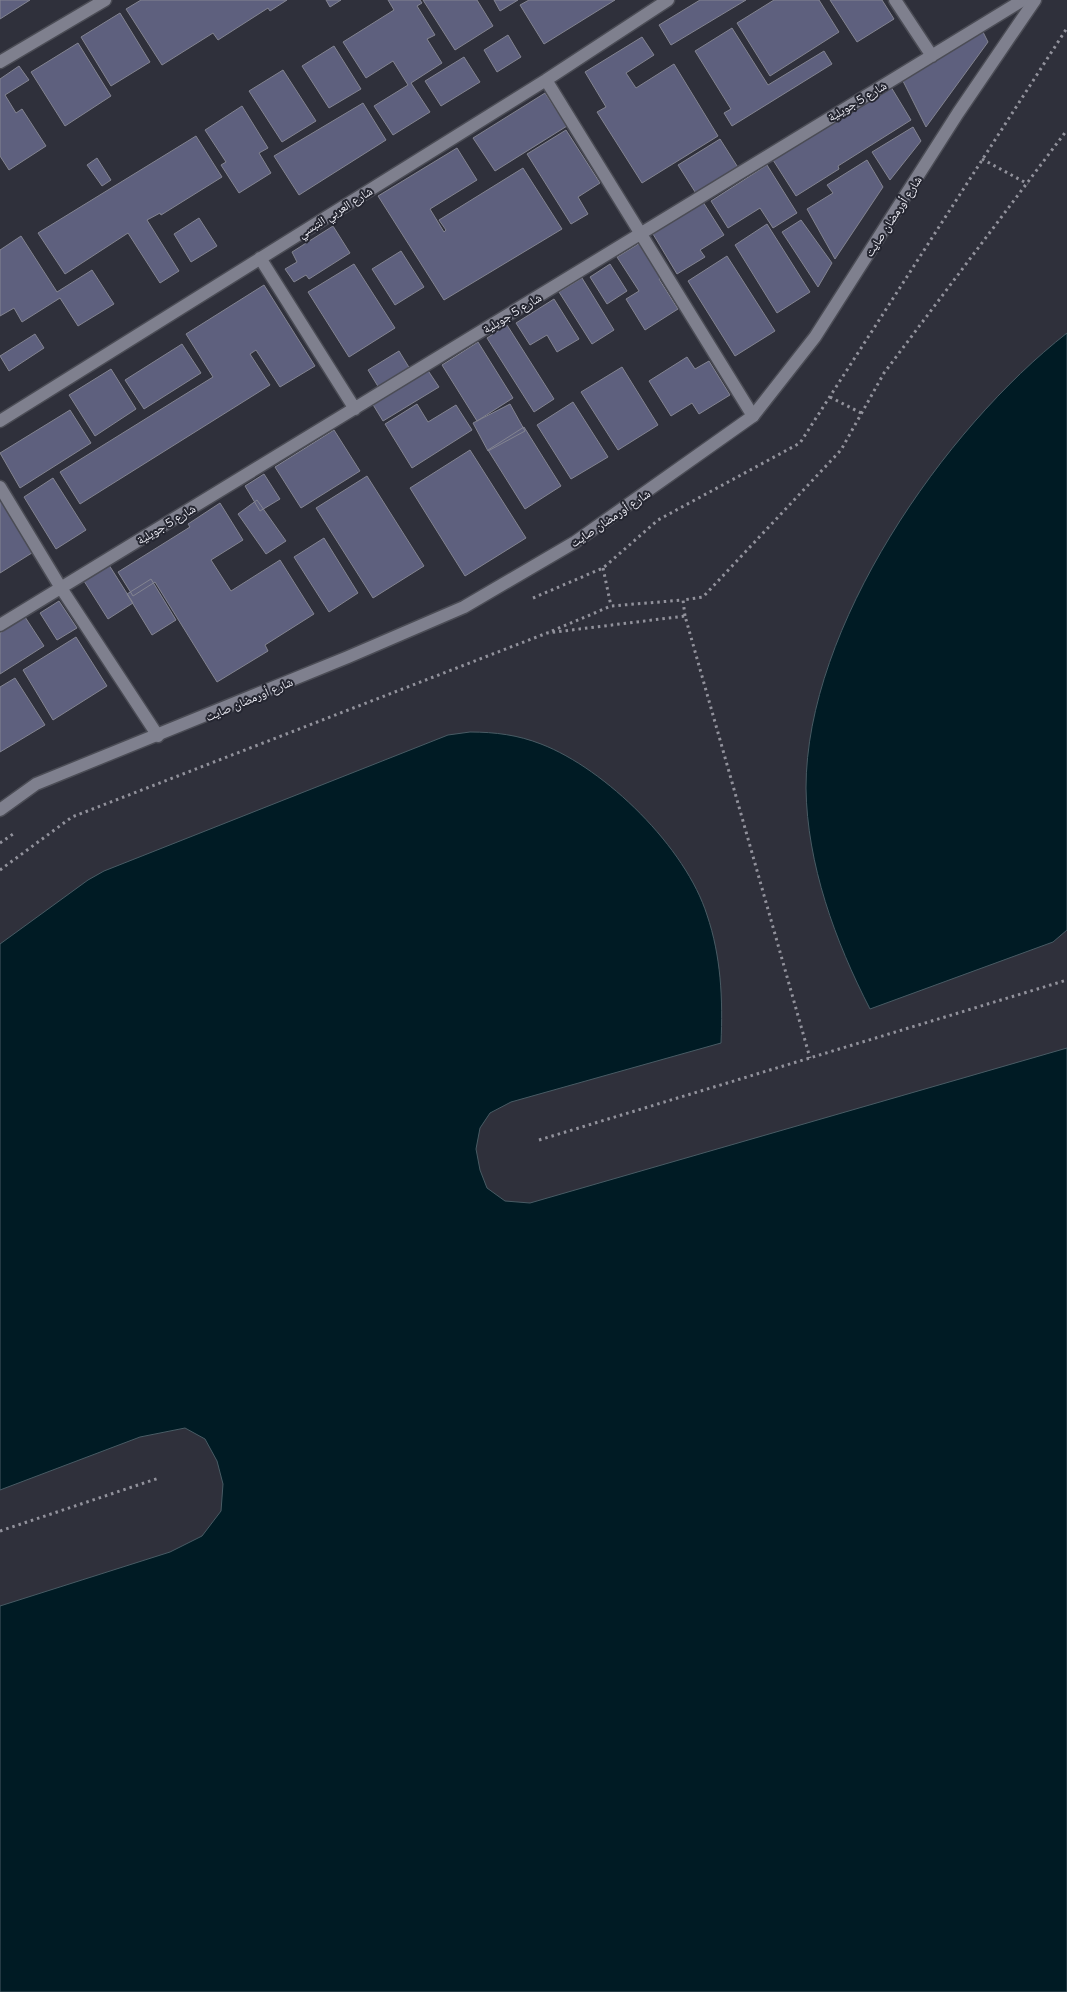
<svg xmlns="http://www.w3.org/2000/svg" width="1067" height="1992" font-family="Montserrat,'Noto Naskh Arabic',sans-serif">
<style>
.water{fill:#001b24;stroke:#485b64}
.building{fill:#5e607e;stroke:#838491}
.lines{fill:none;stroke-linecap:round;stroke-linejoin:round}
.street-casing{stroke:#4b4c55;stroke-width:15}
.secondary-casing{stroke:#4b4c55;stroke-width:15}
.path{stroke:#92929c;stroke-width:3;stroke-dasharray:2.5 4;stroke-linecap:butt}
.street{stroke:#7f808e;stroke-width:12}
.secondary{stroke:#7f808e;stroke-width:12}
.labels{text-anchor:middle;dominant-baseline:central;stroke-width:4;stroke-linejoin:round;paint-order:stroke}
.street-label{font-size:12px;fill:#f0f0f8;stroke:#252631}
</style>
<rect width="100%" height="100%" fill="#2f303b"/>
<path class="water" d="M 1067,333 L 1067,930 L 1053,942 L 870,1009 C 835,941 807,864 806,788 C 806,627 944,429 1067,333 Z
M 470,732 C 495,732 518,735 541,744 C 606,769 686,848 707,915 C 721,956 723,999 721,1043 L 511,1102 L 490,1113 L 480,1128 L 476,1149 L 480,1170 L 487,1188 L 505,1201 L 530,1203 L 1067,1048 L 1067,1992 L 0,1992 L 0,1606 L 170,1552 L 202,1536 L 221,1511 L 223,1484 L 217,1461 L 205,1439 L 185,1428 L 140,1437 L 0,1490 L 0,944 L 88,880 L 104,871 L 448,735 Z"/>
<path class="building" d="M 0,0 L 30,0 L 0,19 Z
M 141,0 L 287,0 L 270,11 L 268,8 L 218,40 L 213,33 L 162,65 L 126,9 Z
M 326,0 L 341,0 L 330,7 Z
M 388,0 L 420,0 L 422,3 L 417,6 L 435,35 L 427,39 L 442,63 L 411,83 L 430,112 L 393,135 L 374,106 L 408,85 L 393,61 L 366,78 L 343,42 L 394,10 Z
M 423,0 L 477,0 L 493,26 L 455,50 Z
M 494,0 L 518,0 L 500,11 Z
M 529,0 L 615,0 L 544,44 L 520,5 Z
M 700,0 L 746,0 L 671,45 L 659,25 Z
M 774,0 L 819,0 L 839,32 L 770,76 L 737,23 Z
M 830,0 L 882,0 L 894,19 L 857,42 Z
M 120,13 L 150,62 L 111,86 L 81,37 Z
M 732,28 L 768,85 L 824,51 L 832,64 L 732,126 L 724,113 L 731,109 L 695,51 Z
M 983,32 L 988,42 L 926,127 L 903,81 Z
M 508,35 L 521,57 L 497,72 L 484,50 Z
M 642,37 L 654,55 L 626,73 L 636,88 L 674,64 L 718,136 L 642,183 L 597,112 L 606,107 L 585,72 Z
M 78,43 L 111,96 L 65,126 L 31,72 Z
M 334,46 L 361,89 L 329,108 L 302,66 Z
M 464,57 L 480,82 L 441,106 L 425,81 Z
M 19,66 L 29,80 L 5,95 L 16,113 L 22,109 L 46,146 L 9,170 L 0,156 L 0,79 Z
M 283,70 L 316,121 L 282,142 L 249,91 Z
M 891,87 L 911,120 L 838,166 L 839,169 L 796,196 L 773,160 Z
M 545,93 L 567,126 L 495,171 L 473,138 Z
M 363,103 L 386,140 L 299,195 L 274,156 Z
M 242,106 L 268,148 L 259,153 L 271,173 L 239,193 L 221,165 L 226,162 L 205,130 Z
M 913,127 L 921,141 L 890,180 L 872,152 Z
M 566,130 L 600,183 L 578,197 L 588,214 L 571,224 L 527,154 Z
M 196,136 L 222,177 L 161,215 L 160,213 L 147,220 L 179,271 L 160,283 L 128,233 L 65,274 L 38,233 Z
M 720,139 L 739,169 L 697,195 L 678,165 Z
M 457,148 L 477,180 L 430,209 L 444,232 L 446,230 L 439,220 L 523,168 L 562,229 L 444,300 L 378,196 Z
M 97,158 L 111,180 L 102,186 L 87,165 Z
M 867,160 L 883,187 L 835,259 L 807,209 L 833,193 L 827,185 Z
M 767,165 L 797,213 L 773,228 L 760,208 L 728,228 L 711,201 Z
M 703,202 L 724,235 L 700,250 L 705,257 L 677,274 L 653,234 Z
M 199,218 L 217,246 L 191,262 L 174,234 Z
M 801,220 L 832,263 L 818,287 L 782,232 Z
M 767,224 L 810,292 L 777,313 L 735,245 Z
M 333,226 L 350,253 L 309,279 L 306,275 L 294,282 L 285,269 L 297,262 L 292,252 Z
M 21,236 L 57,292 L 92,270 L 114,304 L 78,326 L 60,298 L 22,322 L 14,308 L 0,316 L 0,250 Z
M 640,243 L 662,277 L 659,279 L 678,309 L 645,330 L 626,299 L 639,291 L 617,257 Z
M 401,251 L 424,287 L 395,305 L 372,269 Z
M 727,256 L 775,331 L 735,356 L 688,281 Z
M 354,264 L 395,328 L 349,357 L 308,292 Z
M 610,264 L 627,291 L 607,304 L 590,277 Z
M 582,278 L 614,330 L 592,344 L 559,292 Z
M 264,285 L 315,366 L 280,387 L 256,350 L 250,354 L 270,385 L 80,504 L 60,472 L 213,377 L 186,334 Z
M 554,299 L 579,339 L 557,352 L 547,335 L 530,345 L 516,323 Z
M 507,325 L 554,399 L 534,412 L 487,338 Z
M 35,334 L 44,348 L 9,371 L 0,356 Z
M 478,342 L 513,398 L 477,421 L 442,365 Z
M 182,344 L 201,373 L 144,409 L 125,380 Z
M 399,351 L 410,369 L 379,388 L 368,370 Z
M 687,357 L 695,369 L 709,361 L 730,395 L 699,414 L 692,403 L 671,416 L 649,381 Z
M 622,367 L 658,425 L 618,450 L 581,392 Z
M 111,369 L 136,409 L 95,436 L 69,395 Z
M 427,369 L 439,387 L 383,421 L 372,403 Z
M 573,402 L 608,457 L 571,479 L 537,425 Z
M 417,404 L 428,422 L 456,405 L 472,430 L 412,468 L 385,424 Z
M 510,404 L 525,431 L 488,451 L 473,423 Z
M 70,410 L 91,443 L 20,488 L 0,453 Z
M 524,427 L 561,486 L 525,509 L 488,450 Z
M 334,430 L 360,471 L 301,508 L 275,467 Z
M 470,450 L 526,538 L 465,576 L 410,488 Z
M 264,474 L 280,499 L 260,511 L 245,486 Z
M 367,476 L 424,566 L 373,598 L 316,508 Z
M 53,478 L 86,530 L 56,549 L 24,497 Z
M 0,495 L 35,551 L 0,573 Z
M 257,500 L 286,541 L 266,554 L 238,514 Z
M 220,503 L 243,540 L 211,560 L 231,591 L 280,560 L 314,614 L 265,645 L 268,651 L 217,682 L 155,582 L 133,596 L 118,572 L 190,527 L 188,524 Z
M 324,538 L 358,593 L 329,612 L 294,557 Z
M 109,565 L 133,603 L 108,619 L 84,581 Z
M 151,579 L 176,620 L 152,635 L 127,594 Z
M 59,601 L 77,628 L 57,640 L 40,613 Z
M 25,617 L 44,646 L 0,674 L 0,633 Z
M 76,637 L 107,686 L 53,720 L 23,670 Z
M 15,678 L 45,725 L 0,752 L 0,687 Z"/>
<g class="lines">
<g class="street-casing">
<path id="street" d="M 895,0 L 932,56
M 0,62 L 105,0
M 546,80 L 753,416
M 260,258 L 355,409
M 0,421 L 546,80 L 668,0
M 0,487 L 61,588 L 158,736
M 0,625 L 1023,0"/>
</g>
<g class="secondary-casing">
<path id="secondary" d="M 0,810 L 36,784 L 348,657 L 464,607 L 575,542 L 753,416 L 815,337 L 958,113 L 1035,0"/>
</g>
<path class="path" d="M 982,159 L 1028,184
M 830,397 L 861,413
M 603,568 L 611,606
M 533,598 L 603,568 L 658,520 L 800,443 L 1067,28
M 685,616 L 683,600 L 703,597 L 841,450 L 884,373 L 1067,130
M 552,631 L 611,606 L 683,600
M 0,843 L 16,832
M 0,870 L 72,817 L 547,633 L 685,616 L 810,1058
M 539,1140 L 1067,980
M 0,1531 L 159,1478"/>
<use href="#street" class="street"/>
<use href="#secondary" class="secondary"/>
</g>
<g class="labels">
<g class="street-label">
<text transform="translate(857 101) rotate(-31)">شارع 5 جويلية</text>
<text transform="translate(335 212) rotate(-32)">شارع العربي التبسي</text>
<text transform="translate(893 216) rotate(-57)">شارع أورمضان صايت</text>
<text transform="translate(512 313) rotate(-31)">شارع 5 جويلية</text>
<text transform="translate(610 518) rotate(-34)">شارع أورمضان صايت</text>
<text transform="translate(166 524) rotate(-31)">شارع 5 جويلية</text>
<text transform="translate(249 699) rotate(-23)">شارع أورمضان صايت</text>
</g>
</g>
</svg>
